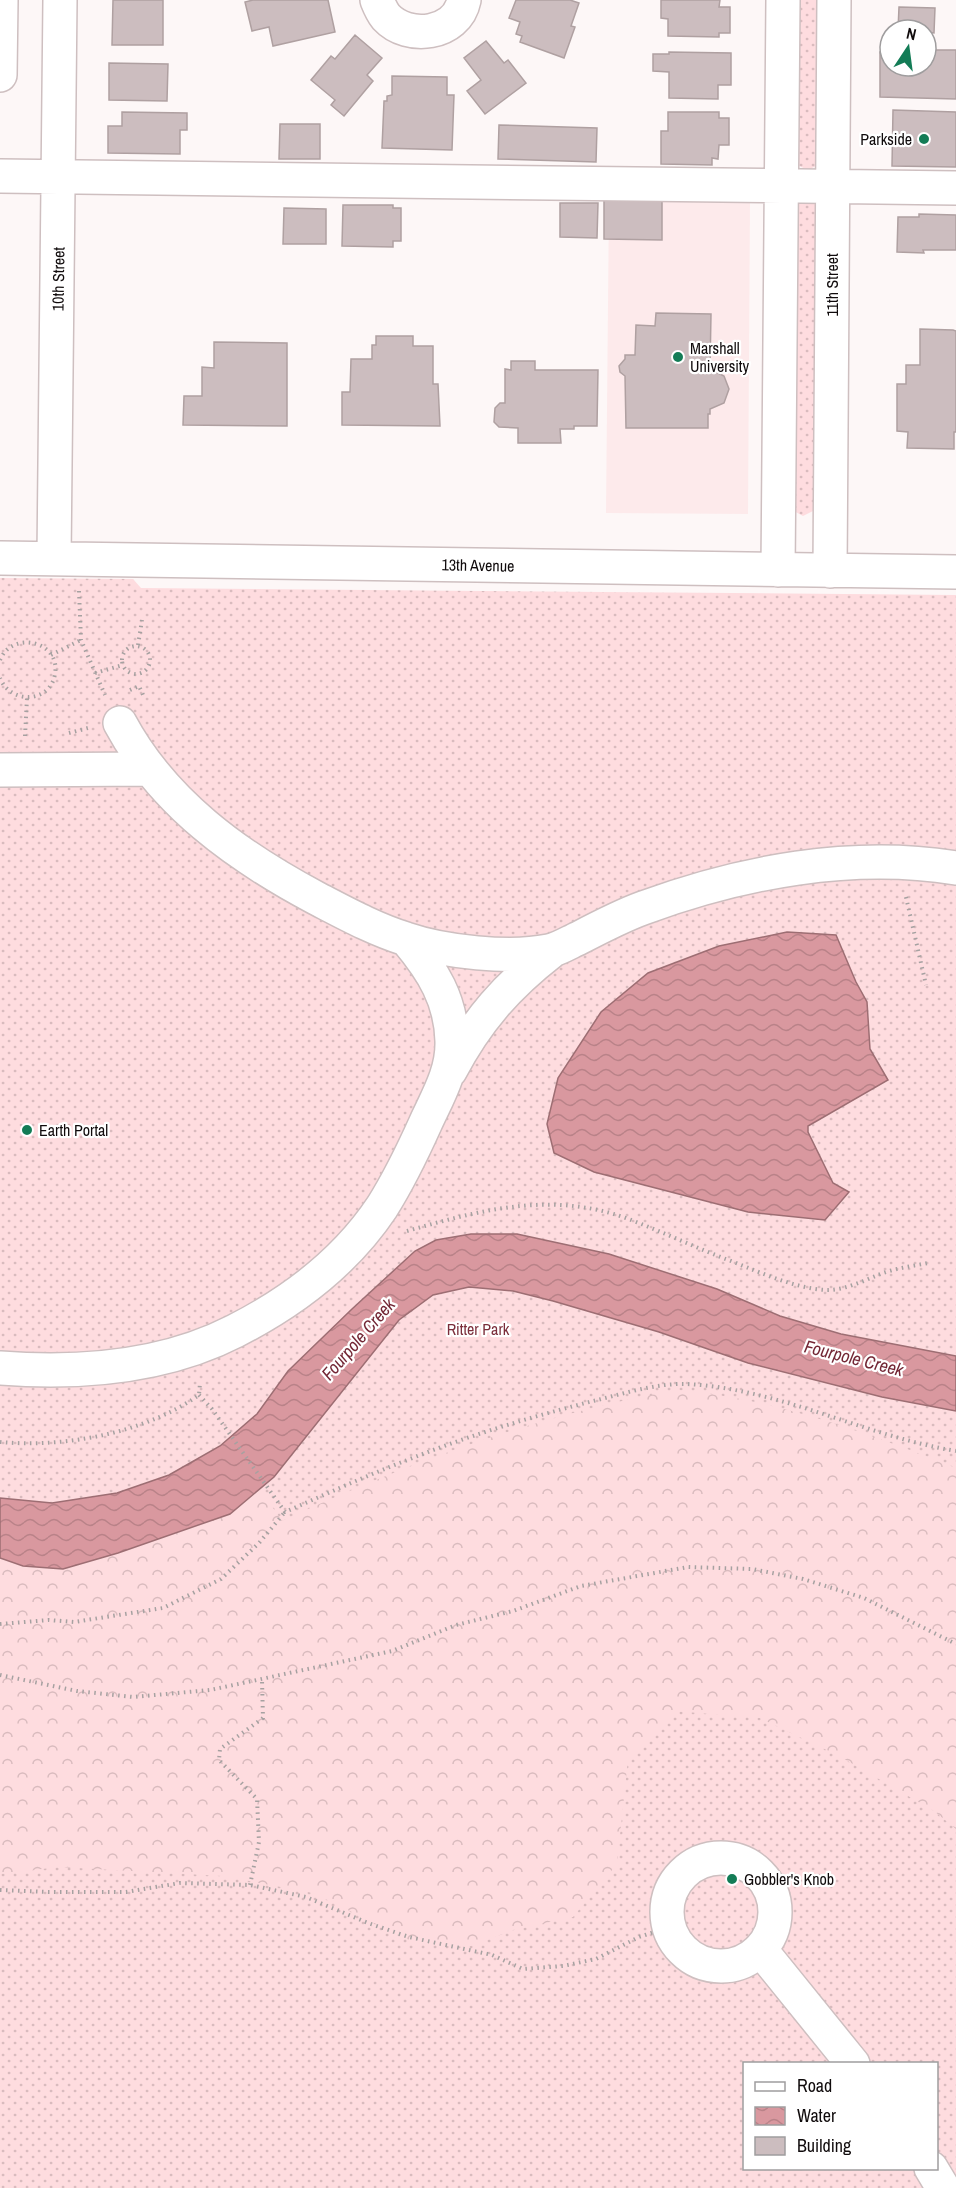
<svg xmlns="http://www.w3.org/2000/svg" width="956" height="2188" font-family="'Archivo Narrow',sans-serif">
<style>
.built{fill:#fdeaeb}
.grass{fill:url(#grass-dots);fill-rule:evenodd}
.forest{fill:url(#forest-crowns)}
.water{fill:url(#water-waves);stroke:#9d6e73;stroke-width:1.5}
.building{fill:#ccbdbf;stroke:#afa0a1;stroke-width:1.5}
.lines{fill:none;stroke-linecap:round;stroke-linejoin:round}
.minor-casing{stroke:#cebfc0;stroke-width:36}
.path{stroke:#a6a1a1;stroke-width:4;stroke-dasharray:1.5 4.5;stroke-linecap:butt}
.minor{stroke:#fff;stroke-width:33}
.poi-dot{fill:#137c56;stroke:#fff;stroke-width:2}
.labels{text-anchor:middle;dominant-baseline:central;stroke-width:4.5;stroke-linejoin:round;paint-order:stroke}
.poi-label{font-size:16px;fill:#100b0c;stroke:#fff;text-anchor:start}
.street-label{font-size:16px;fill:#100b0c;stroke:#fff}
.park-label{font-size:16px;fill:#7b2e3b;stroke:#fff}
.water-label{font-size:18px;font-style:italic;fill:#732735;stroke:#fff}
</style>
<defs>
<pattern id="grass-dots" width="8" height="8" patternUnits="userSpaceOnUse" patternTransform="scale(1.5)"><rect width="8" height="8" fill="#fedcdf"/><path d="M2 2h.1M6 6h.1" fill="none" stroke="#d9bbbe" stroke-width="1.8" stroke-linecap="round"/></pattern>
<pattern id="forest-crowns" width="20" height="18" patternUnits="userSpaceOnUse" patternTransform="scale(1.5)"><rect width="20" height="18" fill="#fedcdf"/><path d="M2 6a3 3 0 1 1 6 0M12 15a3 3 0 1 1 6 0" fill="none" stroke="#d9bbbe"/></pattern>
<pattern id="water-waves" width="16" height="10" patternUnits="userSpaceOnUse" patternTransform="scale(1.5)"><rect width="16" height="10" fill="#d9989f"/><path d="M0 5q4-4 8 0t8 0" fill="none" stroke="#b98288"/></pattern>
</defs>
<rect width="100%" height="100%" fill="#fdf7f7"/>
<path class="built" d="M 609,201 L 750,202 L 748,514 L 606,513 Z"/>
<path class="grass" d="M 795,0 L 825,0 L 820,164 L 808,170 L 797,165 Z
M 798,202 L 815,202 L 820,205 L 815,510 L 803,516 L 792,510 L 795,207 Z
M 0,578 L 133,579 L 141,588 L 956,595 L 956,2188 L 0,2188 ZM 744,2064 L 936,2064 L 936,2168 L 744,2168 Z"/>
<path class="forest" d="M 677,1390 C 773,1398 867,1433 956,1468 L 956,1829 L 934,1811 L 839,1756 L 760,1718 L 674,1711 L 628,1759 L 617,1864 L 573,1917 L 513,1930 L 468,1947 L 415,1943 L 313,1893 L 222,1876 L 59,1867 L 0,1874 L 0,1558 L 23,1566 L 230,1514 L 260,1489 L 282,1521 C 408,1463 540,1414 677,1390 Z"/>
<path class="water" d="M 787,932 L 836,935 L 856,982 L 867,1002 L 870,1049 L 888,1080 L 808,1126 L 808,1132 L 833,1183 L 849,1192 L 825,1220 L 748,1212 L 594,1172 L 554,1153 L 547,1124 L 558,1078 L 601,1012 L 648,973 L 719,946 Z
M 471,1234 L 517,1234 L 609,1254 L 717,1289 L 780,1316 L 841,1334 L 956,1356 L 956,1411 L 882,1397 L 748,1363 L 659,1332 L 553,1301 L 513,1291 L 469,1287 L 433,1295 L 399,1320 L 274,1477 L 230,1514 L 118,1553 L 63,1569 L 23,1566 L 0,1558 L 0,1498 L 52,1503 L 117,1493 L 169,1475 L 220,1446 L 257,1414 L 288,1371 L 352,1309 L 415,1251 L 436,1240 Z"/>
<path class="building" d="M 113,0 L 163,0 L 163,45 L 112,45 Z
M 253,0 L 328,0 L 335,32 L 273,46 L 269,27 L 252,31 L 245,2 Z
M 516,0 L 570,0 L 579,3 L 571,26 L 575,27 L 564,58 L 520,42 L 522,36 L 516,34 L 520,22 L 509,18 Z
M 661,0 L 720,0 L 719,7 L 730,7 L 730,33 L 719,33 L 719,37 L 668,36 L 668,19 L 661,18 Z
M 899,7 L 935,8 L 934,33 L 926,32 L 926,30 L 898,30 Z
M 355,35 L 382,58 L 367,75 L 373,81 L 344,116 L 331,105 L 335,100 L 311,80 L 331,56 L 335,59 Z
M 486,41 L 504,63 L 508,60 L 526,83 L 485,114 L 467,91 L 481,80 L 464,58 Z
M 926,50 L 956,50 L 956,99 L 880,97 L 880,52 L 890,52 L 890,66 L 926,66 Z
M 669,52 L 731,53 L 731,85 L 718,85 L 718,99 L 669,98 L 669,72 L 653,71 L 653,54 L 669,54 Z
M 109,63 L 168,64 L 167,101 L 109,100 Z
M 392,76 L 447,77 L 447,95 L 454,95 L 452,150 L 382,148 L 384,101 L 387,101 L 387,96 L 392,95 Z
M 893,110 L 956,112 L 956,167 L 892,166 Z
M 122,112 L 187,113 L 187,130 L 180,130 L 180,154 L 108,153 L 108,126 L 122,126 Z
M 668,112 L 719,112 L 719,118 L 729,118 L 729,145 L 719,145 L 718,159 L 712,158 L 712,165 L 661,164 L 661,131 L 668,131 Z
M 280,124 L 320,124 L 320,159 L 279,159 Z
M 499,125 L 597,128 L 596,162 L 498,159 Z
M 604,197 L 662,198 L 662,240 L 604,239 Z
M 560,203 L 598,203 L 597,238 L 560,237 Z
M 343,205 L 393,205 L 393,208 L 401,208 L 401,241 L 393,241 L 393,247 L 342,246 Z
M 284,208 L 326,209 L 326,244 L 283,244 Z
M 919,214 L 956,215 L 956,250 L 923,250 L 924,253 L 897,252 L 898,217 L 919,217 Z
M 656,313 L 711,314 L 710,369 L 724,376 L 729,389 L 724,403 L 710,409 L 710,414 L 708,414 L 708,428 L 626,428 L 625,376 L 620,372 L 619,366 L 625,359 L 625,355 L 635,355 L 636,325 L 655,326 Z
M 920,329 L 953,330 L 956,331 L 956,432 L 954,432 L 954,449 L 907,448 L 908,432 L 897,431 L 897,384 L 906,384 L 906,365 L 920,365 Z
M 376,336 L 413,336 L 413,346 L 433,346 L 433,384 L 438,384 L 440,426 L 342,425 L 342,392 L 350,392 L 351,359 L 372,359 L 372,345 L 376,345 Z
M 214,342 L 287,343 L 287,426 L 183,425 L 184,396 L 202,396 L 202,367 L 214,368 Z
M 511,361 L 535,361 L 535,370 L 598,370 L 597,426 L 574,426 L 574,429 L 560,429 L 561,443 L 518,443 L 518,428 L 499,427 L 494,422 L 495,408 L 500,403 L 505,403 L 505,369 L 511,370 Z"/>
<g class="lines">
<g class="minor-casing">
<path id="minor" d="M 377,0 C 379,5 382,12 386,17 C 408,41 457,35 464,0
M 0,75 L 1,0
M 0,176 L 956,188
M 0,558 L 956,572
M 54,558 L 60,0
M 778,570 L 783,0
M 830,571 L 834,0
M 120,723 C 163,803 237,856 316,898 C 345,913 374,929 406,939 C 444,952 510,959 549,951 C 559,949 570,942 579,938 C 600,927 621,916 643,908 C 741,872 852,851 956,868
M 0,770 L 150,769
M 450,1071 C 477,1020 507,986 552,951
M 0,1368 C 79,1374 163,1368 235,1331 C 292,1302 346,1261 382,1207 C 399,1180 413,1151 426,1122 C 438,1096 453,1071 452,1041 C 451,1000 433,971 407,940
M667 1912a54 54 0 1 1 108 0a54 54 0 1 1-108 0Z
M 760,1949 L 853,2064
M 931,2168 L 943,2188"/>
</g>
<path class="path" d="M 79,591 L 81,640 L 105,695
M 138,645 L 142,620
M122 660a14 14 0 1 1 28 0a14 14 0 1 1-28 0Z
M 51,655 L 81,640
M 0,660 C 12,630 61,641 55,674 C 50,704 10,704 0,678
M 95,673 L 123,665
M 130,690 L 139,686 L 144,697
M 69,733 L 88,728
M 25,736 L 27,698
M 906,897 L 926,985
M 407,1231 C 481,1210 550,1191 626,1218 C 658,1230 690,1245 723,1258 C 753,1269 794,1289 827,1290 C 846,1290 865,1280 883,1273 C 897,1268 913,1266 928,1263
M 199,1395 L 212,1409 L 285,1512 C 326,1494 368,1475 410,1459 C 470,1435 531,1417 593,1401 C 623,1394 655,1383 687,1384 C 781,1389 865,1436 956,1451
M 0,1442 C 65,1448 145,1433 199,1395 L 200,1383
M 0,1624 L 49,1620 L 74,1622 L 163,1608 L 221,1579 L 259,1543 L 285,1512
M 0,1675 L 77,1691 L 133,1697 L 210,1690 L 392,1651 L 456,1625 L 513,1611 L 581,1586 L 688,1567 L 752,1569 L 803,1579 L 864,1598 L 956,1644
M 250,1885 L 259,1842 L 257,1799 L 219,1760 L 220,1749 L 263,1718 L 262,1680
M 0,1890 L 48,1892 L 126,1892 L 180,1883 L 250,1885 L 306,1897 L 368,1923 L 409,1937 L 492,1955 L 523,1969 L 563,1966 L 596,1959 L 639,1937 L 669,1927"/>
<use href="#minor" class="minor"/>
</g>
<g class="poi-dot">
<circle cx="924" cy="139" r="6"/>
<circle cx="678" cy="357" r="6"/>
<circle cx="27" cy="1130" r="6"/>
<circle cx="732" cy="1879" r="6"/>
</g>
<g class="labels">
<g class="poi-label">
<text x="912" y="139" text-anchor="end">Parkside</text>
<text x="690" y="348">Marshall<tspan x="690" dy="18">University</tspan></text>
<text x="39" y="1130">Earth Portal</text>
<text x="744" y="1879">Gobbler's Knob</text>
</g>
<g class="street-label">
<text transform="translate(58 279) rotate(-89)">10th Street</text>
<text transform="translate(832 285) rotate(-90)">11th Street</text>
<text transform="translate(478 565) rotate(1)">13th Avenue</text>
</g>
<g class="park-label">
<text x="478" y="1329">Ritter Park</text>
</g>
<g class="water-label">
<text transform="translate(358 1339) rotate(-49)">Fourpole Creek</text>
<text transform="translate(854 1358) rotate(14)">Fourpole Creek</text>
</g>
</g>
<rect x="743" y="2062" width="195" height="108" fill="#ffffff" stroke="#9f9d9e" stroke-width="1.5"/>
<rect x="755" y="2082" width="30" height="9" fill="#ffffff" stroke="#9f9d9e" stroke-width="1.5"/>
<text x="797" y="2092" font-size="18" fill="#100b0c">Road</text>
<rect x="755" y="2107" width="30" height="18" fill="url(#water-waves)" stroke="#9f9d9e" stroke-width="1.5"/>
<text x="797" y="2122" font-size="18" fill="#100b0c">Water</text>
<rect x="755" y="2137" width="30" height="18" fill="#ccbdbf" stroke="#9f9d9e" stroke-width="1.5"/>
<text x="797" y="2152" font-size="18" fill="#100b0c">Building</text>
<g transform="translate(908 48) rotate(13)"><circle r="28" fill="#ffffff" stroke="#9f9d9e" stroke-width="1.5"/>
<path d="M0-4.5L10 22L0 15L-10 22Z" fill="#137c56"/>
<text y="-9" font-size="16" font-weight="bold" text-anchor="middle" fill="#100b0c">N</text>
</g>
</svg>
